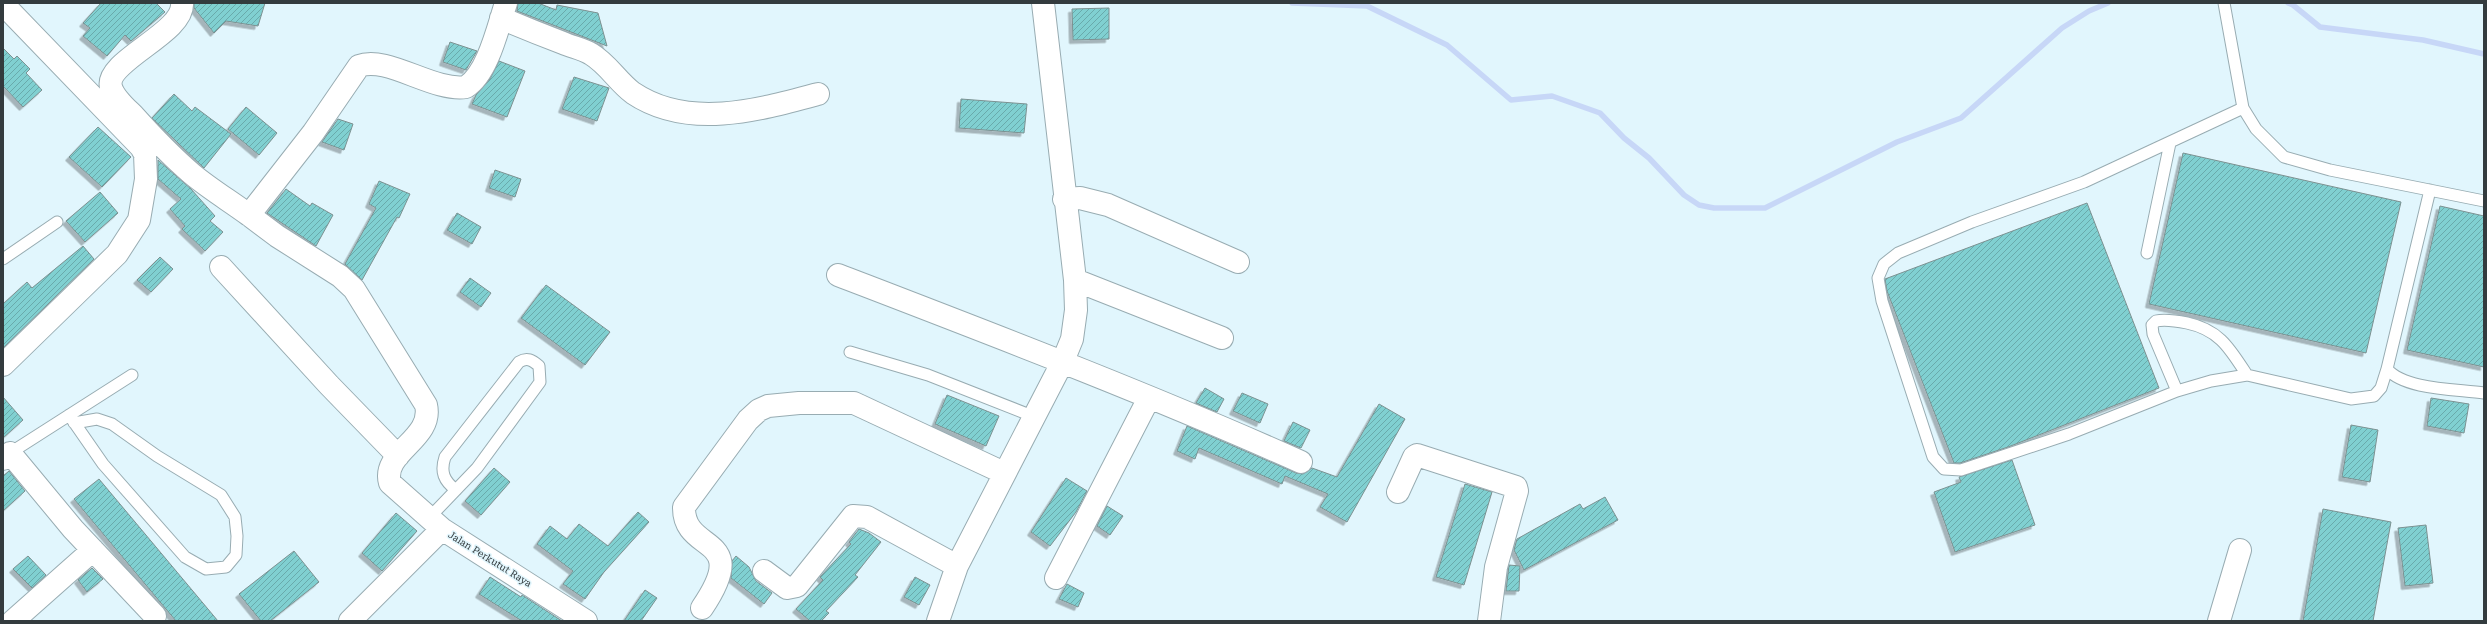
<svg xmlns="http://www.w3.org/2000/svg" width="2487" height="624" font-family="'Roboto Serif',serif">
<style>
.lines{fill:none;stroke-linecap:round;stroke-linejoin:round}
.stream{stroke:#c7d7f7;stroke-width:5.5}
.building{fill:url(#building-hatch);stroke:#7c9191;filter:url(#shadow)}
.service-casing{stroke:#98acb2;stroke-width:13}
.minor-casing{stroke:#98acb2;stroke-width:24}
.service{stroke:#fff;stroke-width:11}
.minor{stroke:#fff;stroke-width:22}
.labels{text-anchor:middle;dominant-baseline:central;stroke-width:3;stroke-linejoin:round;paint-order:stroke}
.street-label{font-size:10px;fill:#333b3e;stroke:#e1f6fd}
</style>
<defs>
<pattern id="building-hatch" width="6" height="6" patternUnits="userSpaceOnUse"><rect width="6" height="6" fill="#80d0d1"/><path d="M-1 1l2-2M0 6l6-6M5 7l2-2" fill="none" stroke="#69aaab"/></pattern>
<filter id="shadow"><feDropShadow dx="-3.5" dy="3.5" stdDeviation="0" flood-color="#0004"/></filter>
</defs>
<rect width="100%" height="100%" fill="#e1f6fd"/>
<g class="lines">
<path class="stream" d="M 1292,3 L 1367,6 L 1447,45 L 1511,100 L 1552,96 L 1600,113 L 1624,138 L 1649,158 L 1684,195 L 1699,205 L 1714,208 L 1765,208 L 1897,142 L 1961,118 L 2062,28 L 2089,11 L 2108,3
M 2288,3 L 2293,5 L 2320,27 L 2423,40 L 2484,54"/>
</g>
<path class="building" d="M 101,3 L 156,3 L 165,12 L 131,41 L 125,35 L 107,56 L 83,36 L 90,28 L 83,23 Z
M 194,3 L 265,3 L 258,26 L 226,21 L 214,33 L 194,8 Z
M 518,3 L 538,3 L 556,10 L 557,5 L 598,13 L 607,46 L 517,11 Z
M 1109,8 L 1109,39 L 1073,40 L 1072,9 Z
M 450,42 L 477,51 L 466,70 L 443,62 Z
M 3,48 L 14,59 L 17,56 L 30,69 L 26,73 L 42,90 L 23,107 L 3,86 Z
M 499,61 L 525,71 L 507,117 L 472,104 L 476,95 L 490,79 Z
M 574,77 L 609,88 L 597,121 L 562,109 Z
M 174,94 L 192,111 L 195,107 L 231,134 L 204,168 L 152,118 Z
M 961,99 L 1027,104 L 1024,133 L 959,128 Z
M 246,107 L 277,133 L 259,155 L 228,129 Z
M 338,119 L 353,124 L 344,150 L 322,142 Z
M 98,127 L 131,157 L 102,187 L 69,157 Z
M 2183,153 L 2401,202 L 2366,353 L 2149,304 Z
M 158,160 L 191,189 L 215,216 L 210,221 L 223,232 L 205,251 L 182,229 L 185,226 L 170,209 L 181,199 L 158,179 Z
M 495,170 L 521,179 L 515,197 L 489,188 Z
M 379,181 L 410,194 L 399,218 L 397,217 L 362,280 L 345,264 L 376,208 L 369,204 Z
M 286,189 L 310,206 L 312,203 L 333,215 L 316,246 L 267,213 Z
M 100,192 L 118,213 L 85,242 L 66,221 Z
M 2087,203 L 2159,388 L 2008,447 L 1960,463 L 1954,463 L 1887,291 L 1885,279 Z
M 2440,206 L 2484,216 L 2484,367 L 2407,350 Z
M 457,213 L 481,227 L 472,244 L 447,230 Z
M 83,246 L 94,259 L 3,348 L 3,304 L 27,282 L 32,288 Z
M 160,257 L 173,269 L 151,292 L 137,280 Z
M 470,278 L 491,293 L 481,307 L 460,292 Z
M 546,285 L 610,332 L 585,365 L 521,318 Z
M 1205,388 L 1224,399 L 1217,412 L 1196,403 Z
M 1242,393 L 1268,404 L 1260,423 L 1233,411 Z
M 947,395 L 999,416 L 986,446 L 935,424 Z
M 3,397 L 23,420 L 3,438 Z
M 2431,398 L 2469,404 L 2464,433 L 2427,426 Z
M 1379,404 L 1405,419 L 1347,522 L 1320,507 L 1328,494 L 1285,476 L 1282,484 L 1199,448 L 1195,459 L 1177,451 L 1187,426 L 1296,473 L 1303,474 L 1312,468 L 1337,477 Z
M 1293,422 L 1310,430 L 1301,448 L 1284,441 Z
M 2351,425 L 2378,430 L 2370,482 L 2342,477 Z
M 2012,460 L 2035,525 L 1955,552 L 1934,492 L 1961,482 L 1959,477 Z
M 494,468 L 510,482 L 481,515 L 465,501 Z
M 9,471 L 25,491 L 3,511 L 3,476 Z
M 1066,478 L 1087,491 L 1076,512 L 1050,546 L 1031,532 Z
M 99,479 L 218,621 L 176,621 L 74,499 Z
M 1465,484 L 1492,492 L 1464,585 L 1436,577 Z
M 1605,497 L 1618,520 L 1524,570 L 1514,550 L 1517,539 L 1580,504 L 1583,509 Z
M 1107,506 L 1123,516 L 1110,535 L 1097,526 Z
M 2323,509 L 2391,522 L 2373,621 L 2303,621 Z
M 638,512 L 649,522 L 604,572 L 585,599 L 563,584 L 573,571 L 537,544 L 550,526 L 567,539 L 579,524 L 608,546 Z
M 396,513 L 417,531 L 382,571 L 362,553 Z
M 2426,525 L 2433,583 L 2405,586 L 2398,528 Z
M 859,529 L 869,533 L 881,542 L 855,575 L 858,577 L 826,611 L 829,613 L 821,621 L 810,621 L 796,609 L 823,580 L 820,577 L 851,544 L 849,542 Z
M 294,551 L 319,582 L 270,621 L 261,621 L 239,594 Z
M 28,556 L 46,575 L 32,588 L 13,569 Z
M 736,556 L 749,567 L 756,581 L 772,593 L 764,604 L 731,578 L 732,561 Z
M 1509,565 L 1520,566 L 1519,591 L 1506,591 Z
M 92,568 L 103,579 L 87,592 L 78,580 Z
M 490,577 L 521,597 L 522,595 L 562,621 L 522,621 L 479,594 Z
M 915,577 L 930,585 L 919,605 L 904,597 Z
M 1067,584 L 1084,593 L 1078,607 L 1059,599 Z
M 645,590 L 657,598 L 641,621 L 624,621 Z"/>
<g class="lines">
<g class="service-casing">
<path id="service" d="M 2224,3 L 2243,108 L 2256,129 L 2284,157 L 2330,170 L 2484,201
M 2243,108 L 2084,182 L 1972,222 L 1898,253 L 1884,264 L 1878,278 L 1882,301 L 1933,457 L 1944,469 L 1961,470 L 2069,434 L 2177,391 L 2211,381 L 2247,375 L 2351,399 L 2374,396 L 2381,388 L 2387,369
M 2430,190 L 2387,369 C 2405,390 2457,389 2484,393
M 2147,253 L 2170,143
M 3,259 L 57,222
M 850,352 L 928,375 L 1035,417
M 2177,391 L 2153,334 L 2152,325 L 2156,321 C 2166,319 2177,321 2187,323 C 2220,330 2230,349 2247,375
M 69,415 L 103,464 L 185,557 L 206,569 L 226,567 L 236,555 L 237,536 L 235,517 L 221,495 L 157,456 L 112,424 L 97,419 L 74,423
M 10,453 L 132,375
M 429,518 L 477,468 L 540,382 L 539,366 C 532,360 527,357 519,362 L 445,457 C 440,472 444,481 456,490"/>
</g>
<g class="minor-casing">
<path id="minor" d="M 182,3 C 185,33 104,61 111,87 C 114,98 126,108 134,116 C 152,136 171,156 192,174 C 210,189 230,201 249,215
M 3,4 L 141,147 L 145,154 L 146,179 L 139,220 L 117,254 L 3,365
M 501,18 C 522,27 542,35 563,43 C 572,47 583,49 591,54 C 608,64 617,81 633,93 C 688,130 759,110 818,94
M 1064,199 L 1080,198 L 1108,205 L 1238,262
M 221,267 L 329,385 L 398,456
M 838,275 C 994,335 1149,394 1301,462
M 1075,280 L 1222,338
M 3,459 L 10,453 L 73,529 L 155,616
M 1398,492 L 1414,457 L 1417,455 L 1516,487 L 1517,491 L 1496,567 L 1489,621
M 442,529 L 390,483 C 381,452 434,439 426,405 L 354,289 L 340,276 L 277,236 L 249,215 L 313,133 L 359,66 C 387,55 433,92 466,87 C 488,73 498,27 506,3
M 764,571 L 787,588 L 797,586 L 853,516 L 867,517 L 957,566
M 1056,578 L 1149,398
M 702,608 C 753,533 683,555 684,507 L 748,420 L 759,410 L 768,406 L 799,403 L 854,403 L 1004,473
M 13,621 L 93,550
M 350,621 L 442,529 L 586,621
M 938,621 L 957,566 L 1063,361 L 1072,339 L 1076,310 L 1075,280 L 1043,3
M 2219,621 L 2240,550"/>
</g>
<use href="#service" class="service"/>
<use href="#minor" class="minor"/>
</g>
<g class="labels">
<g class="street-label">
<text transform="translate(490 559) rotate(32)">Jalan Perkutut Raya</text>
</g>
</g>
<rect width="2487" height="624" fill="none" stroke="#333b3e" stroke-width="8"/>
</svg>
